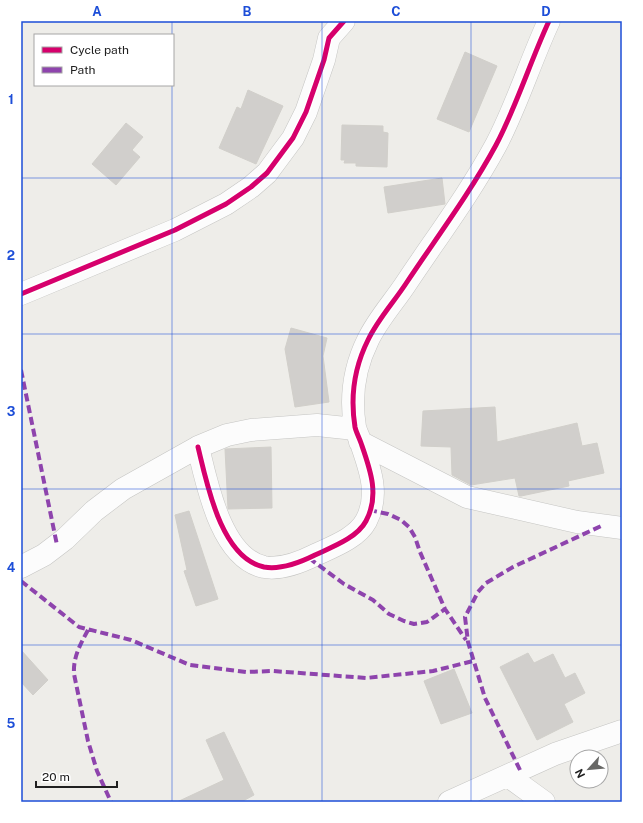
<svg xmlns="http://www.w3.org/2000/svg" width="643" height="823" font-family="'Public Sans',sans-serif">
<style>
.building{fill:#d1cfcc;stroke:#d1cfca}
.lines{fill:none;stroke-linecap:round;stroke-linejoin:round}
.minor-casing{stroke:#c5c5c3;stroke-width:23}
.minor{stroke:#fcfcfc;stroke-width:22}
.quiet{stroke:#8e44ad;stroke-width:4;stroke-dasharray:8 4;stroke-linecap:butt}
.cycleway-casing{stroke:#fff;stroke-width:8}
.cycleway{stroke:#d6006c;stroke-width:5}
.grid{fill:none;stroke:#1d4ed8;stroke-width:1;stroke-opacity:0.55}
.neatline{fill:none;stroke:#1d4ed8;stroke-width:1.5}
.grid-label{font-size:13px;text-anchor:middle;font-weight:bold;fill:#1d4ed8}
</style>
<rect width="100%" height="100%" fill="#eeede9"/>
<path class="building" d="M 465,52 L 497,66 L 469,132 L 437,119 Z
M 248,90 L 283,106 L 256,164 L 219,148 L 237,107 L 241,109 Z
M 126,123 L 143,137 L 132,150 L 140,157 L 116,185 L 92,164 Z
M 342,125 L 383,126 L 383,132 L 388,133 L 387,167 L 356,166 L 356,163 L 344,163 L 345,160 L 341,160 Z
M 442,178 L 445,204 L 388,213 L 384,187 Z
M 291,328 L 327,338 L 323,356 L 329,402 L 295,407 L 285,349 Z
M 495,407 L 497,442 L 577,423 L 582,446 L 597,443 L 604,473 L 568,481 L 569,486 L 521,496 L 519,496 L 515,478 L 471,485 L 452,475 L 451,447 L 421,446 L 423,411 Z
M 271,447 L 272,508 L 228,509 L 225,449 Z
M 189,511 L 218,599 L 196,606 L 184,571 L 187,570 L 175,515 Z
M 21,650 L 48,680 L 33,695 L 21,682 Z
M 528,653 L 534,663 L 553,654 L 565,678 L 575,673 L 585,693 L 564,704 L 573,722 L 537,740 L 500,667 Z
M 454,669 L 472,713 L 441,724 L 424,681 Z
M 224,732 L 254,795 L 241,802 L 177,802 L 224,780 L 206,740 Z"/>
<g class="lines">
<g class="minor-casing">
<path id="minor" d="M 21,294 L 175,230 L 226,204 L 251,187 L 267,173 L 293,138 L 306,112 L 324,60 L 329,38 L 344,21
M 360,442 L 467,497 L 577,522 L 622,528
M 198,447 C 207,484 221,558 264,567 C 281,570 301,562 315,555 C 332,547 357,538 366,521 C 380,495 370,469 361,443 C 359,437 356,432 355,427 C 350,396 354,368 368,340 C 378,319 394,302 407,282 C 437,237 470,193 496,145 C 517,105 530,62 549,21
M 21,567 L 44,555 L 65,539 L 94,511 L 123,489 L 198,447 L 227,435 L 251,430 L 317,425 L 355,429
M 508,776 L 544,802
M 449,802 L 555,754 L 622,731"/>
</g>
<use href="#minor" class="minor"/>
<path class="quiet" d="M 21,370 L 57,545
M 369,510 L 388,514 L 401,520 L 409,527 L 415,537 L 420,552 L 445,609 L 466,640
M 309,558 L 344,584 L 373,600 L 389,614 L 404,621 L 414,624 L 427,622 L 445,609
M 21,581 L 79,627 L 131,640 L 190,665 L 246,672 L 273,671 L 366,678 L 433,671 L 473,661
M 88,630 C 80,645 73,657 74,674 L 88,741 L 97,771 L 111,802
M 520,770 L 485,698 L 468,642 L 465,617 L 478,592 L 486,583 L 513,567 L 601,526"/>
<g class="cycleway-casing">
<path id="cycleway" d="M 21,294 L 175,230 L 226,204 L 251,187 L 267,173 L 293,138 L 306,112 L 324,60 L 329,38 L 344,21
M 198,447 C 207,484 221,558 264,567 C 281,570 301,562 315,555 C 332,547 357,538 366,521 C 380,495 370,469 361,443 C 359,437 356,432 355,427 C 350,396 354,368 368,340 C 378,319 394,302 407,282 C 437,237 470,193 496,145 C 517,105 530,62 549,21"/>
</g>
<use href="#cycleway" class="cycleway"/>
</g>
<path class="grid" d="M 172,21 L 172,35M 322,21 L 322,802M 471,21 L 471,802M 172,85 L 172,802M 21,178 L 622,178M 21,334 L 622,334M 21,489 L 622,489M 21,645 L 622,645"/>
<rect width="643" height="823" fill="none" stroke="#ffffff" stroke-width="44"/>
<rect x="34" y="34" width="140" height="52" fill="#ffffff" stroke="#a6a6a6"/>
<rect x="42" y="47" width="20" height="6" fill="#d6006c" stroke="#a6a6a6"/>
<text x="70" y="54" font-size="12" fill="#202020">Cycle path</text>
<rect x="42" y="67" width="20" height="6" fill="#8e44ad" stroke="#a6a6a6"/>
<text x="70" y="74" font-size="12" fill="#202020">Path</text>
<g transform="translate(589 769) rotate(243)"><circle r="19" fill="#ffffff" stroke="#a6a6a6"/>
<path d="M0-3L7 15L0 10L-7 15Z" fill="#686866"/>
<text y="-6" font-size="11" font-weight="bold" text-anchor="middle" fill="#202020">N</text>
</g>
<path d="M36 781v6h81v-6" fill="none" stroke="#202020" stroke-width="2"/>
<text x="42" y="781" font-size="12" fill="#202020" stroke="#ffffff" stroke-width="3" paint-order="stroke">20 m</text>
<rect x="22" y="22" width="599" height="779" class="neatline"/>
<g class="grid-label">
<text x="97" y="16">A</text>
<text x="247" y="16">B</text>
<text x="396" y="16">C</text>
<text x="546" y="16">D</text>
<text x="11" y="104">1</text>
<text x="11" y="260">2</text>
<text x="11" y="416">3</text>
<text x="11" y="572">4</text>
<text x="11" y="728">5</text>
</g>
</svg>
